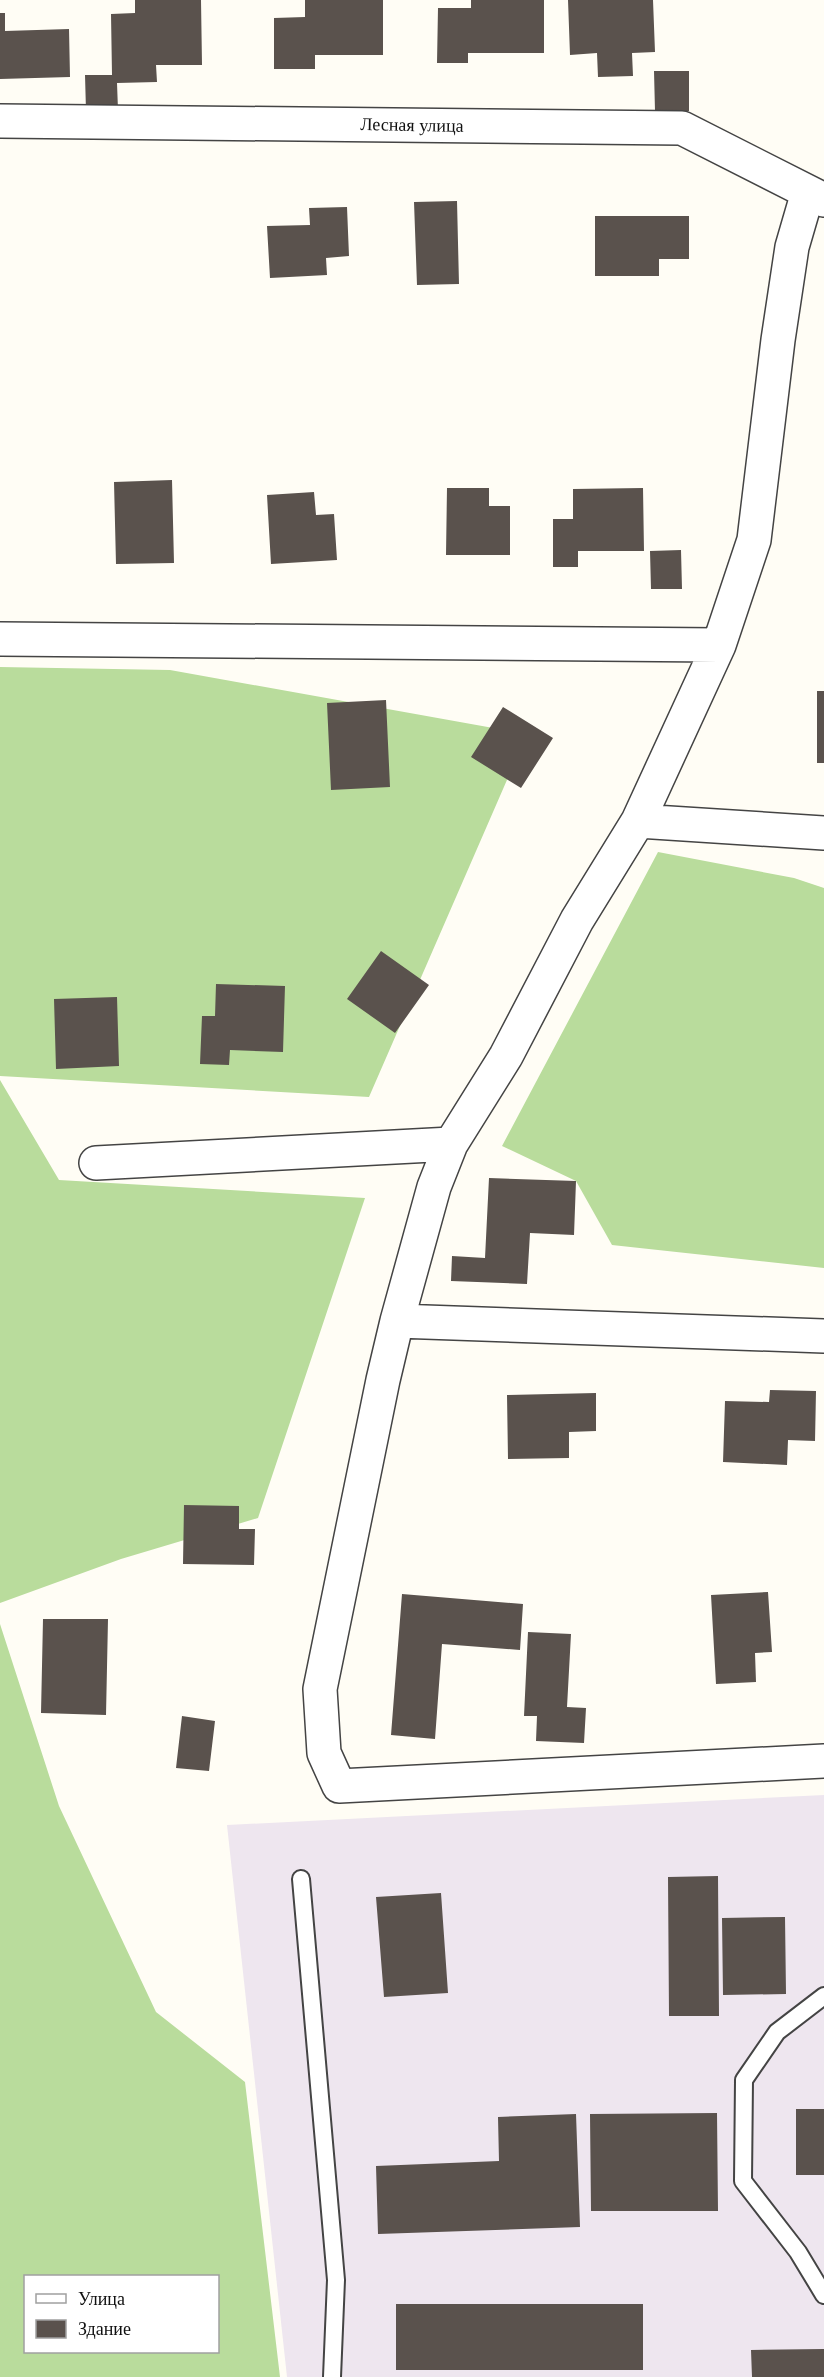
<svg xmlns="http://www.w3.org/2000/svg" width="824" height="2377" font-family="Georgia,serif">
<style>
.industrial{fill:#eee6ef}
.forest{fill:#b9dc9c;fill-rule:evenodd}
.building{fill:#5a524d}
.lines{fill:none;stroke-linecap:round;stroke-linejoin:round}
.lane-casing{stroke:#444;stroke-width:20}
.street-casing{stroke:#444;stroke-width:36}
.lane{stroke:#fff;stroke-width:16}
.street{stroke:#fff;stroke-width:33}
.labels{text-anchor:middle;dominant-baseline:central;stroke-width:6;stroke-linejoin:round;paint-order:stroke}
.street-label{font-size:18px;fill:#111;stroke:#fff}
</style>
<rect width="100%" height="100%" fill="#fffdf5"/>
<path class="industrial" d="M 824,1795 L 824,2377 L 287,2377 L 227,1825 Z"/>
<path class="forest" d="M 0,667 L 170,670 L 527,734 L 369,1097 L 0,1076 Z
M 658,852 L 794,878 L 824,888 L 824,1268 L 612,1245 L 576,1181 L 502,1146 Z
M 0,1080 L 59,1180 L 365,1198 L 258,1518 L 121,1559 L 0,1603 Z
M 0,1624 L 59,1806 L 156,2012 L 245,2082 L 280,2377 L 0,2377 ZM 26,2276 L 218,2276 L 218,2352 L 26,2352 Z"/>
<path class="building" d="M 135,0 L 201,0 L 202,65 L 156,65 L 157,82 L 117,83 L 118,110 L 86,111 L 85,75 L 112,75 L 111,14 L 135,13 Z
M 305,0 L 383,0 L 383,55 L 315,55 L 315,69 L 274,69 L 274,18 L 305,17 Z
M 471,0 L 544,0 L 544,53 L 468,53 L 468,63 L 437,63 L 438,8 L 471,8 Z
M 568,0 L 653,0 L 655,52 L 632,53 L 633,76 L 598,77 L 597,53 L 570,55 Z
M 0,13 L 5,13 L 5,31 L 69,29 L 70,77 L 0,79 Z
M 654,71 L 689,71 L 689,111 L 655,111 Z
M 457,201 L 459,284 L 417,285 L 414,202 Z
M 347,207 L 349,256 L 326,258 L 327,275 L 270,278 L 267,226 L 310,225 L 309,208 Z
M 595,216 L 689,216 L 689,259 L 659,259 L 659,276 L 595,276 Z
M 172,480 L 174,563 L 116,564 L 114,482 Z
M 447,488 L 489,488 L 489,506 L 510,506 L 510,555 L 446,555 Z
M 643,488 L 644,551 L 578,551 L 578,567 L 553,567 L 553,519 L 573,519 L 573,489 Z
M 314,492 L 316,515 L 334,514 L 337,560 L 271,564 L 267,495 Z
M 681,550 L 682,589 L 651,589 L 650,551 Z
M 817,691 L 824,691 L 824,763 L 817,763 Z
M 386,700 L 390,787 L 331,790 L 327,703 Z
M 503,707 L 553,738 L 521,788 L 471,757 Z
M 381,951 L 429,985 L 395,1033 L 347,999 Z
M 216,984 L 285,986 L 283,1052 L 230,1050 L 229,1065 L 200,1064 L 202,1016 L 215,1016 Z
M 117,997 L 119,1066 L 56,1069 L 54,999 Z
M 489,1178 L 576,1181 L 574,1235 L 530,1233 L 527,1284 L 451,1281 L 452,1256 L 485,1258 Z
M 770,1390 L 816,1391 L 815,1441 L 788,1440 L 787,1465 L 723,1462 L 725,1401 L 769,1402 Z
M 596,1393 L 596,1431 L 569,1432 L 569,1458 L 508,1459 L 507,1395 Z
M 184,1505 L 239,1506 L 239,1529 L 255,1529 L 254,1565 L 183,1564 Z
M 768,1592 L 772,1652 L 755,1653 L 756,1682 L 716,1684 L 711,1595 Z
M 402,1594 L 523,1604 L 520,1650 L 442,1644 L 435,1739 L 391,1735 Z
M 43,1619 L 108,1619 L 106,1715 L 41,1713 Z
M 528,1632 L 571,1634 L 567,1707 L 586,1708 L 584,1743 L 536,1741 L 537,1716 L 524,1716 Z
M 182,1716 L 215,1721 L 209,1771 L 176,1768 Z
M 718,1876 L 719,2016 L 669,2016 L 668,1877 Z
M 441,1893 L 448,1993 L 384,1997 L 376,1897 Z
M 785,1917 L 786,1994 L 723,1995 L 722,1918 Z
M 796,2109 L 824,2109 L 824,2175 L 796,2175 Z
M 717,2113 L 718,2211 L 591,2211 L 590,2114 Z
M 576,2114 L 580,2227 L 378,2234 L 376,2166 L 499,2161 L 498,2117 Z
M 396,2304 L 643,2304 L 643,2370 L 396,2370 Z
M 824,2349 L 824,2377 L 752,2377 L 751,2350 Z"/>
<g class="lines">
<g class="lane-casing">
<path id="lane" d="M 301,1879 L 336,2280 L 332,2377
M 824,1996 L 777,2032 L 744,2080 L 743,2181 L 798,2252 L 824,2295"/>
</g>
<g class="street-casing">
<path id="street" d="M 0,121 L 682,128 L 824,200
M 0,639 L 719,645 L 754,540 L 778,340 L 792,247 L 808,192
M 719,645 L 638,821 L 577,920 L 506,1056 L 451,1144 L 434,1187 L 397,1321 L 383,1380 L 320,1689 L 324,1753 L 339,1786 L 824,1761
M 638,821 L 824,833
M 96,1163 L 451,1144
M 397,1321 L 824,1336"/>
</g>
<use href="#lane" class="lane"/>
<use href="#street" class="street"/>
</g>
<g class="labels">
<g class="street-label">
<text transform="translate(412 125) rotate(1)">Лесная улица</text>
</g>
</g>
<rect x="24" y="2275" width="195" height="78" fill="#ffffff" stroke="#a0a0a0" stroke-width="1.5"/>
<rect x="36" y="2294" width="30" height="9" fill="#ffffff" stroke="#a0a0a0" stroke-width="1.5"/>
<text x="78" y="2305" font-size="18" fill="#111111">Улица</text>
<rect x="36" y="2320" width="30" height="18" fill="#5a524d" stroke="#a0a0a0" stroke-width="1.5"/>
<text x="78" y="2335" font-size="18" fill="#111111">Здание</text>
</svg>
